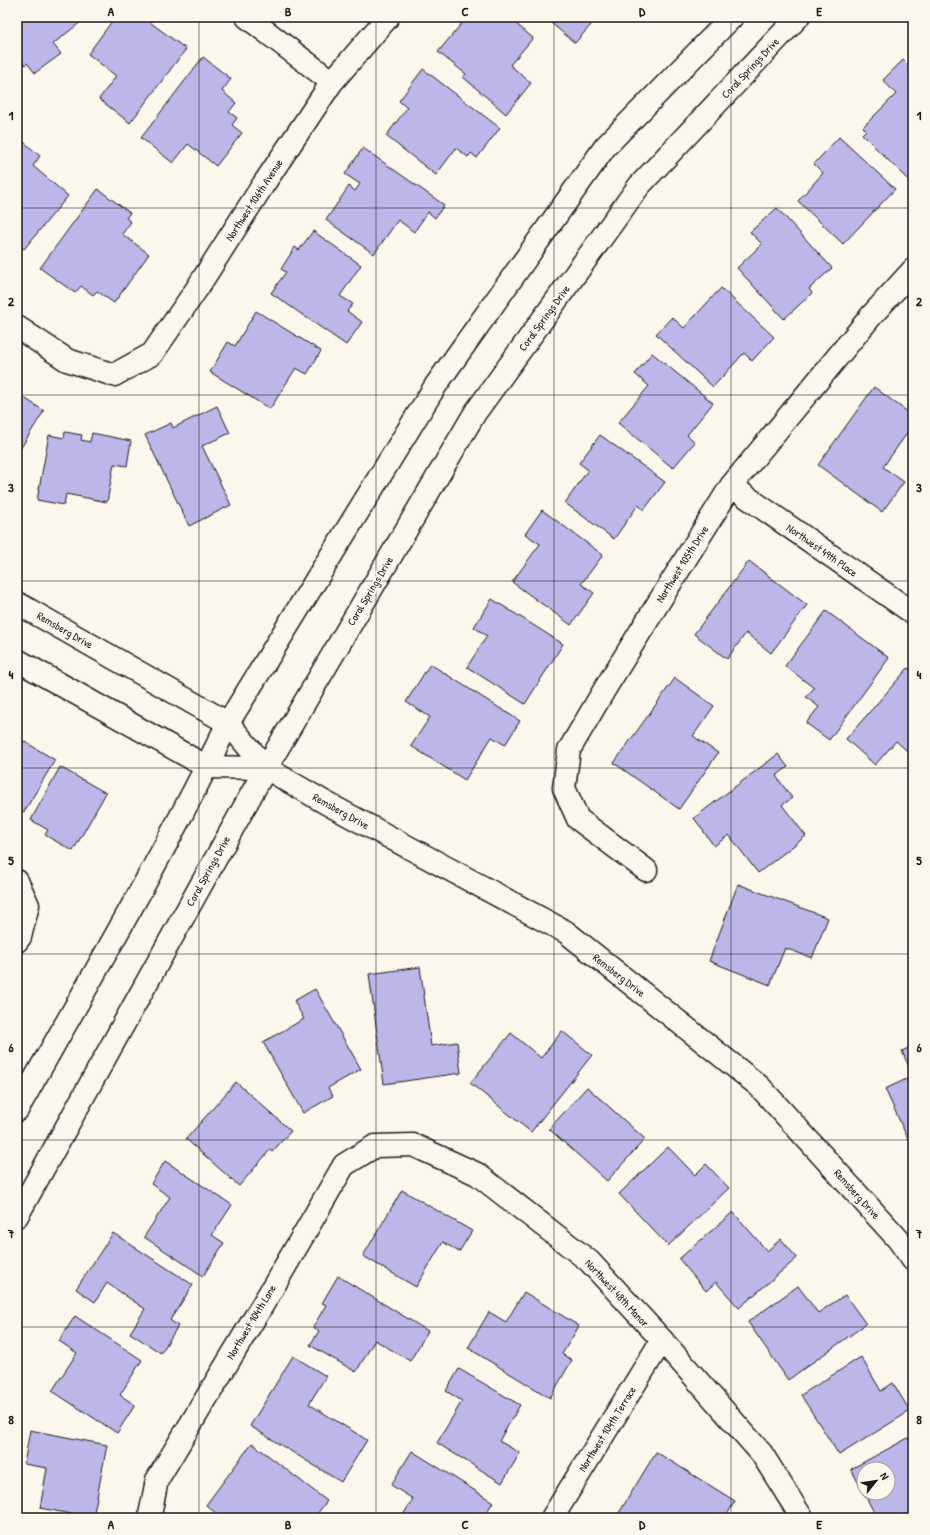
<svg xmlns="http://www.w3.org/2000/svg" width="930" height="1535" font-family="'Patrick Hand',sans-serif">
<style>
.building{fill:#bdb7e9;stroke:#1c1c1c;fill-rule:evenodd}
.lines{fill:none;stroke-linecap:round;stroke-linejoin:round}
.minor-casing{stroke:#1c1c1c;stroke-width:25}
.major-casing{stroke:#1c1c1c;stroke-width:25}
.minor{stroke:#fbf7ec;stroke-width:22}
.major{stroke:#fbf7ec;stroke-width:22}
.grid{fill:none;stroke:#1c1c1c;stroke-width:1;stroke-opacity:0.55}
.labels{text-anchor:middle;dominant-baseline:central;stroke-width:4;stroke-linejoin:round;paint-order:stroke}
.street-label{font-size:11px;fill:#1c1c1c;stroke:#fbf7ec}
.neatline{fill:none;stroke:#1c1c1c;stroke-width:1.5}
.grid-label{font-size:13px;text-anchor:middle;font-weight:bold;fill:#1c1c1c}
</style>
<rect width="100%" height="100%" fill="#fbf7ec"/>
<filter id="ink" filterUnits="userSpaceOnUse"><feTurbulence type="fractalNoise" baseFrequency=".025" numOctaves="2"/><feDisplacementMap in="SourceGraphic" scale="8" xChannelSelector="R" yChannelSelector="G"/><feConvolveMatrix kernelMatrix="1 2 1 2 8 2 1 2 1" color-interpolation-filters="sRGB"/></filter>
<g filter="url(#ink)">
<path class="building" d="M 17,17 L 80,17 L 82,21 L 53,44 L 61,54 L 35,73 L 27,63 L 25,65 L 17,55 Z
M 115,17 L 129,17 L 135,21 L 138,17 L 143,17 L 186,49 L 130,123 L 99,99 L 116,76 L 88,54 Z
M 467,17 L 508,17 L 533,38 L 510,65 L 531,83 L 506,114 L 463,77 L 466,74 L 438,52 Z
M 544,17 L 598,17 L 575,43 Z
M 203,57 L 231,79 L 222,91 L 236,103 L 229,112 L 237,118 L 232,125 L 242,133 L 216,166 L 188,144 L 173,163 L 141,138 Z
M 903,60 L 913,70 L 913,177 L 909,181 L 862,134 L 866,130 L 863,127 L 896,94 L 883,80 Z
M 423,69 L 500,128 L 477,158 L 471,153 L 468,157 L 456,148 L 436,175 L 386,136 L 407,108 L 399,101 Z
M 17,136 L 40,156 L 33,166 L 68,196 L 24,249 L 17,243 Z
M 839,137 L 895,189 L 843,244 L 798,201 L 823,173 L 814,164 Z
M 363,148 L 444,205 L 435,218 L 428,212 L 414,232 L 398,220 L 374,254 L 326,220 L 349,186 L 355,191 L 360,184 L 345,174 Z
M 98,189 L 130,213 L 126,218 L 131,222 L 122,234 L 149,254 L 114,303 L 97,291 L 93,295 L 81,286 L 75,293 L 40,268 Z
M 777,208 L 832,268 L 809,289 L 812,293 L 784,319 L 737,268 L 762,244 L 750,232 Z
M 313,231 L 361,265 L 340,296 L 353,304 L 347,311 L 362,322 L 346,345 L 271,293 L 286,272 L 281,269 L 295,247 L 299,250 Z
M 721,288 L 774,337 L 752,361 L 744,353 L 713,387 L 656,334 L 672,317 L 684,328 Z
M 256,311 L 321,351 L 307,374 L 296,368 L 270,409 L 210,372 L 228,342 L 235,346 Z
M 652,353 L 713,403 L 687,435 L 695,442 L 673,468 L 618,423 L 649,386 L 635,374 Z
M 874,387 L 913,416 L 913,425 L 883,467 L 904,482 L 882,512 L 818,465 Z
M 17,393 L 44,411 L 17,454 Z
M 217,406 L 230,433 L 202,446 L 231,505 L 189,526 L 145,435 L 171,423 L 173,428 Z
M 65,432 L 82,435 L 81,440 L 90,442 L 92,433 L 131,441 L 127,466 L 114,464 L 107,502 L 66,494 L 64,505 L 37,500 L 49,435 L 64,438 Z
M 600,435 L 665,482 L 644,510 L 638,505 L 614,539 L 565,503 L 588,470 L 579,463 Z
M 542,510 L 603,555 L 581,584 L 594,593 L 571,625 L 512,582 L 540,544 L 525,534 Z
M 913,516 L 913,531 L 906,525 Z
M 749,561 L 807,605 L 771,653 L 746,633 L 727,659 L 694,634 Z
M 492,599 L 563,644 L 525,704 L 467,667 L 487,636 L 474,627 Z
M 826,611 L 889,658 L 829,740 L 806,723 L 819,707 L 806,697 L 814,688 L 785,666 Z
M 430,664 L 520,721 L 505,745 L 492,737 L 465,780 L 411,746 L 430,717 L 406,702 Z
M 908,668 L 913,672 L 913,756 L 896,741 L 875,765 L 846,739 Z
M 675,678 L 714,706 L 693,736 L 718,753 L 679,809 L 614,763 Z
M 17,737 L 55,760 L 24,812 L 17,808 Z
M 778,754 L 788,767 L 776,776 L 792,798 L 782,805 L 806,836 L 758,873 L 729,835 L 714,846 L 694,818 Z
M 60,767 L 106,793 L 73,851 L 45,835 L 48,830 L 31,820 Z
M 738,884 L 828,918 L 812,958 L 785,948 L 770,985 L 709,961 Z
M 420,967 L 431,1046 L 457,1042 L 461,1073 L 384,1084 L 369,974 Z
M 315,989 L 361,1069 L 328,1088 L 333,1096 L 303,1113 L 263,1042 L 304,1019 L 294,1001 Z
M 562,1031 L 592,1055 L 531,1132 L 470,1083 L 511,1033 L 541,1058 Z
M 913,1046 L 913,1137 L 908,1139 L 885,1089 L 913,1076 L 902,1051 Z
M 236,1082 L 291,1131 L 272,1152 L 270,1150 L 239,1186 L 186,1139 Z
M 587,1087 L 645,1139 L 607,1181 L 549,1129 Z
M 668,1147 L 695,1175 L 706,1164 L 729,1188 L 668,1246 L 619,1194 Z
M 165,1161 L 232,1205 L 212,1235 L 224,1243 L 203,1276 L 144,1237 L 170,1197 L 151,1184 Z
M 402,1190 L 472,1231 L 459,1252 L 443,1242 L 416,1287 L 363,1256 Z
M 733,1212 L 767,1251 L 781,1239 L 797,1258 L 739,1308 L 716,1282 L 706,1291 L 679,1259 Z
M 113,1233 L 193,1285 L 170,1320 L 178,1326 L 161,1353 L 130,1333 L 145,1309 L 107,1283 L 95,1302 L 76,1289 Z
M 338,1276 L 428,1331 L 410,1361 L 375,1340 L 356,1372 L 310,1345 L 319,1331 L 313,1327 L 326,1305 L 322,1303 Z
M 798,1286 L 818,1313 L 845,1295 L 866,1324 L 788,1380 L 748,1322 Z
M 524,1292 L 579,1326 L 562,1354 L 572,1360 L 550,1398 L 468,1348 L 489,1312 L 506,1322 Z
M 75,1316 L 142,1360 L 120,1395 L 135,1405 L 117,1433 L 52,1391 L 77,1353 L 59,1341 Z
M 293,1356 L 326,1376 L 309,1404 L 367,1440 L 341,1482 L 250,1426 Z
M 861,1357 L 881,1391 L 893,1383 L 910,1411 L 839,1455 L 801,1395 Z
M 459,1369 L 520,1405 L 499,1441 L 520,1453 L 502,1483 L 437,1443 L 462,1401 L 446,1391 Z
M 30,1430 L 107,1445 L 93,1518 L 40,1508 L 47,1468 L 24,1464 Z
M 908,1438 L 913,1447 L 913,1518 L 877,1518 L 851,1469 ZM 864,1469 L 888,1469 L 888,1493 L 864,1493 Z
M 252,1443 L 327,1501 L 314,1518 L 301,1518 L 295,1514 L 292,1518 L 222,1518 L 206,1505 Z
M 412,1451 L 493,1502 L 483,1518 L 401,1518 L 413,1499 L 391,1485 Z
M 656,1452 L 735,1501 L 725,1518 L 616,1518 Z"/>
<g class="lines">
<g class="minor-casing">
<path id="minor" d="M 247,17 L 332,82
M 17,327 L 67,360 L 114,375 L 152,354 L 196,290 L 263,185 L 332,82 L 388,17
M 731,486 L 913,613
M 17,603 L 228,723 L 266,768 L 326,803 L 566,932 L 759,1086 L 898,1239 L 913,1260
M 17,660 L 207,767 L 266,768
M 646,870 L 578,819 L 564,788 L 569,750 L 606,687 L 731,486 L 872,315 L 913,270
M 17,881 L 28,905 L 20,937 L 17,941
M 151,1518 L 150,1515 L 157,1480 L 272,1289 L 344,1165 L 375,1146 L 413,1145 L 477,1174 L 589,1261 L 662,1340 L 762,1454 L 802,1518
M 552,1518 L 662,1340"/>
</g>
<g class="major-casing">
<path id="major" d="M 17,1110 C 89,982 164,855 228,723 L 436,385 L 605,147 L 732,17
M 17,1216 L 266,768 L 475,413 L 639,186 L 798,17"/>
</g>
<use href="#minor" class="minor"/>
<use href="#major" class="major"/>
</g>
</g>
<path class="grid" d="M 199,17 L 199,1518M 376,17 L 376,1518M 554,17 L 554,1518M 731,17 L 731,1518M 17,208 L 913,208M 17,395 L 913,395M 17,581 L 913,581M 17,768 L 913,768M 17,954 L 913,954M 17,1140 L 913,1140M 17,1327 L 913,1327"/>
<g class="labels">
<g class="street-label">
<text transform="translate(750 68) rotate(-47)">Coral Springs Drive</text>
<text transform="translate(254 200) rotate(-57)">Northwest 106th Avenue</text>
<text transform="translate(544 318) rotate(-54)">Coral Springs Drive</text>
<text transform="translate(822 550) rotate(35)">Northwest 49th Place</text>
<text transform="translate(682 564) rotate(-58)">Northwest 105th Drive</text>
<text transform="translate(370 591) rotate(-59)">Coral Springs Drive</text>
<text transform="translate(65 630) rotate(30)">Remsberg Drive</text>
<text transform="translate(341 811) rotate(29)">Remsberg Drive</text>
<text transform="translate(208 871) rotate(-61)">Coral Springs Drive</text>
<text transform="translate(619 975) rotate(38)">Remsberg Drive</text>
<text transform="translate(857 1194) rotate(48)">Remsberg Drive</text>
<text transform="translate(617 1293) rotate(47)">Northwest 48th Manor</text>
<text transform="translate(251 1322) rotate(-59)">Northwest 104th Lane</text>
<text transform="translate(607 1429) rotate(-58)">Northwest 104th Terrace</text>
</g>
</g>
<rect width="930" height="1535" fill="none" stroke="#fbf7ec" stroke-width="44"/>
<g transform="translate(876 1481) rotate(60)"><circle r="19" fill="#fbf7ec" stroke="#a29f99"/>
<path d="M0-3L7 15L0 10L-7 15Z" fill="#1c1c1c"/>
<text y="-6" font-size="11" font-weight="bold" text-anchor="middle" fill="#1c1c1c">N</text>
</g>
<rect x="22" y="22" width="886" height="1491" class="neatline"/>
<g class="grid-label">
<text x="111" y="16">A</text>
<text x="288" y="16">B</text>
<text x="465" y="16">C</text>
<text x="642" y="16">D</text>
<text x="819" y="16">E</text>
<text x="11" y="120">1</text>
<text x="919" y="120">1</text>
<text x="11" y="306">2</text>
<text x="919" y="306">2</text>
<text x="11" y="492">3</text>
<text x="919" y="492">3</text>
<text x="11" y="679">4</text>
<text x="919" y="679">4</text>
<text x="11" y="865">5</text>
<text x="919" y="865">5</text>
<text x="11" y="1052">6</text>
<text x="919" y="1052">6</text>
<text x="11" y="1238">7</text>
<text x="919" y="1238">7</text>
<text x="11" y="1424">8</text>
<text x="919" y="1424">8</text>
<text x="111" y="1529">A</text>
<text x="288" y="1529">B</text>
<text x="465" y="1529">C</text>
<text x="642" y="1529">D</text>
<text x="819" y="1529">E</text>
</g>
</svg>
